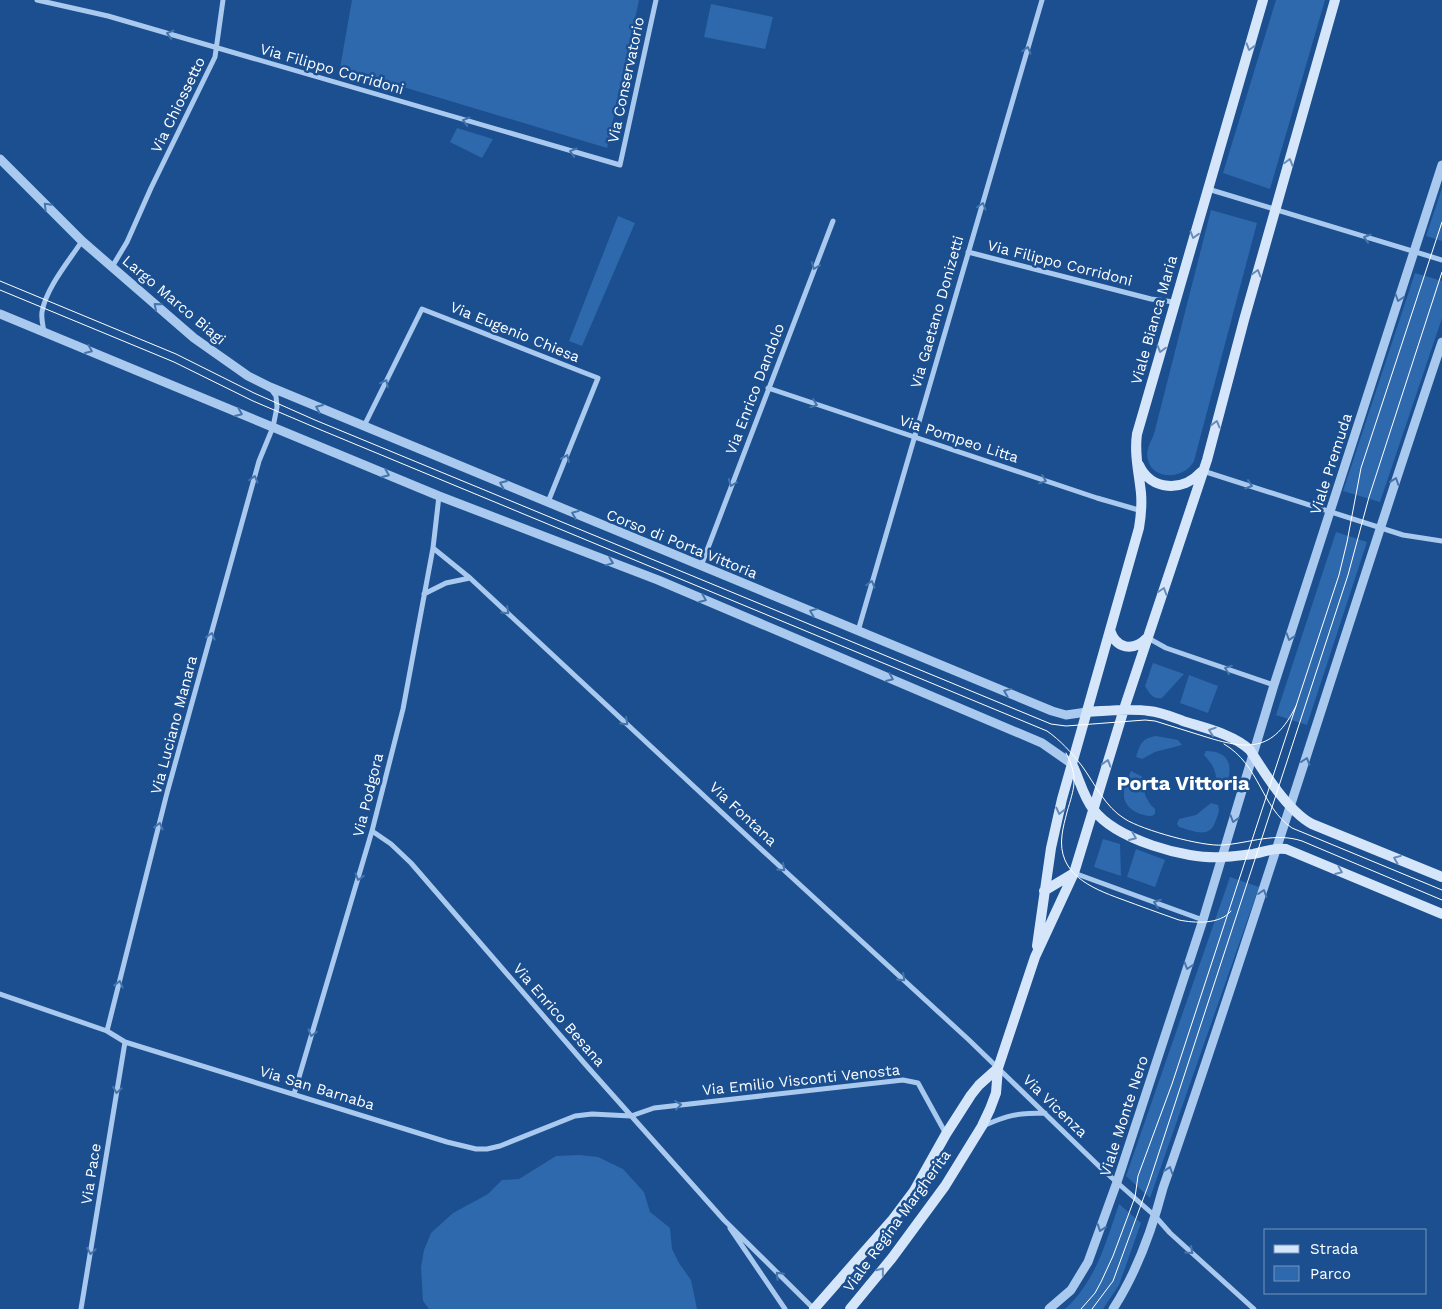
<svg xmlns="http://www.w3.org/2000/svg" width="1442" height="1309" font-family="'Work Sans',sans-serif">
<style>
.green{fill:#2e69ad}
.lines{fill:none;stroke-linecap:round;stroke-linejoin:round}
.minor{stroke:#a9c9ee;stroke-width:5}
.tertiary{stroke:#a9c9ee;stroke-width:9}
.secondary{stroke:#d6e6fa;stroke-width:10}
.tram{stroke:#fff;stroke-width:1}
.oneway{stroke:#4674ac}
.oneway2{stroke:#668bba}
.labels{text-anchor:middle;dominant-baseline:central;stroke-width:5;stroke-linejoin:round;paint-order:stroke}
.street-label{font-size:15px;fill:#fff;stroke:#1b4f8f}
.district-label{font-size:20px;font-weight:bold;fill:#fff;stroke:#1b4f8f}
</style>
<rect width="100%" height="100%" fill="#1b4f8f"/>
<path class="green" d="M 352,0 L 639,0 L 607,148 L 340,68 Z
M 1276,0 L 1325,0 L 1270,189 L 1223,173 Z
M 711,4 L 773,17 L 765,49 L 704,37 Z
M 457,128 L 493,139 L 482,158 L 450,142 Z
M 1442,188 L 1442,241 L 1426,236 Z
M 1211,210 L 1257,223 L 1194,461 C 1185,479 1153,481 1148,460 C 1145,450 1151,442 1154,434 Z
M 618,216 L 635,223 L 582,346 L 569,341 Z
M 1415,273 L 1442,281 L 1442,318 L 1380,502 L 1343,491 Z
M 1336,532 L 1367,542 L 1307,725 L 1276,715 Z
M 1153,663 L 1184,674 L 1162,698 C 1153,700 1149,693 1145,686 Z
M 1189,675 L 1218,686 L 1208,713 L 1180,703 Z
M 1156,736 L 1178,740 L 1182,745 L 1155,752 L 1142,759 L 1136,757 C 1141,743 1141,739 1156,736 Z
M 1206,751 C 1226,751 1233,762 1228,780 C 1226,786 1226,787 1220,788 L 1216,785 C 1217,771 1213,765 1204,755 Z
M 1131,771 L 1141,776 L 1144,779 L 1145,795 L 1150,804 L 1155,809 L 1155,814 L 1152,816 C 1140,816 1123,808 1124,794 C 1124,786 1128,778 1131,771 Z
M 1211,803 L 1218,805 C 1220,811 1218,815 1216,820 C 1210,840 1194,831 1179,827 L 1177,824 L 1179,819 L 1196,815 Z
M 1103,839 L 1120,844 L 1121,876 L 1094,867 Z
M 1136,849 L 1165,860 L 1155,887 L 1127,877 Z
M 1230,877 L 1259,887 L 1150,1198 L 1126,1176 Z
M 579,1155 L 598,1157 L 623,1169 L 644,1192 L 650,1212 L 670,1228 L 672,1249 L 679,1263 L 691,1280 L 697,1309 L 429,1309 L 423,1301 L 421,1267 L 424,1250 L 431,1233 L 453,1213 L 488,1194 L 502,1180 L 519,1179 L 556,1156 Z
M 1119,1204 L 1141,1223 L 1119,1285 L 1103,1309 L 1065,1309 C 1096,1281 1106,1242 1119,1204 Z"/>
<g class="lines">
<path class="minor" d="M 37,0 L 108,16 L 620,165 L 656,0
M 1208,189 L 1442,260
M 968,252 L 1151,299 L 1174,302
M 112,267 L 127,242 L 151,188 L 215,57 L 223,0
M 44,332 C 43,325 41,319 42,312 C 46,288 69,261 82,241
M 768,388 L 1097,498 L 1142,511
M 364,426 L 422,309 L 585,373 L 598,378 L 548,502
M 1203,471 L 1403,535 L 1442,541
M 433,548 L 470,578 L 761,849 L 969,1040 L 1103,1170 L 1155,1216 L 1170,1233 L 1254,1309
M 701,566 L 833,221
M 424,594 L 446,583 L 470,578
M 858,631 L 1042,0
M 1148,638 L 1166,648 L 1274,685
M 372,831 L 391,844 L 411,863 L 585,1064 L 724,1220 L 814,1309
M 1074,873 L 1203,920
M 0,994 L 107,1031 L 125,1042 L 447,1142 L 476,1149 L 487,1149 L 500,1146 L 575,1116 L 592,1114 L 631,1116 L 654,1108 L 903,1080 L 918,1083 L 946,1134
M 107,1031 L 167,793 L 259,461 L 273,427 L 277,407 L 276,396 L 271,389
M 294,1094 L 372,831 L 403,709 L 433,548 L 439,496
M 983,1126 C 1008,1115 1017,1113 1045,1113
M 730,1228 L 785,1309
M 81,1309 L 125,1042"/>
<path class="tertiary" d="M 0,159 L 82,241 L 194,338 L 248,376 L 270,387 L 1052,711 L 1066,715 L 1087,712
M 0,314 L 439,496 L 658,580 L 1042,743 L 1072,764
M 1049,1309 L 1071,1290 L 1088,1262 L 1117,1182 L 1203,920 L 1274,685 L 1442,165
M 1113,1309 C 1137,1272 1152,1230 1163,1188 C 1261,907 1347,623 1442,342"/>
<path class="secondary" d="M 1139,465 C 1151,491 1183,492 1201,472
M 1110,630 C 1116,649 1133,652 1147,638
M 1087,712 C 1107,711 1129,708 1149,711 C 1161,712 1172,717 1183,721 C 1205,728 1233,734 1250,750 C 1265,774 1288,811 1312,824 L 1442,877
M 1072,764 C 1079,778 1083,796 1093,809 C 1115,839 1186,860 1222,857 C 1232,857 1243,855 1253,854 C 1265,852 1274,847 1286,849 L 1442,914
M 1044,891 L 1074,873
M 1037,946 L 1051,848 L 1062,799 L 1139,528 C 1141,516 1142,505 1141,493 C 1139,473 1134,454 1137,434 L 1263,0
M 814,1309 L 893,1219 L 914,1191 L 946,1134 L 971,1095 L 979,1085 L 998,1068
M 850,1309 L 892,1258 L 945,1186 L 982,1126 L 990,1109 L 996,1093 L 998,1068 L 1035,957 L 1074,873 L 1124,709 L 1207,460 L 1244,320 L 1335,0"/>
<path class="tram" d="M 0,281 L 176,354 L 254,393 L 315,420 L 1051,724 L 1066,726 L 1145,720 L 1155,721 C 1171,726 1187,731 1203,736 C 1247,750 1273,753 1296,706
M 0,290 L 174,362 L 253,401 L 321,430 L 1047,731 C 1060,740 1072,753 1082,766 C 1095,784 1105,807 1125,819 C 1142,830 1203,847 1223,845 C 1250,843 1275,832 1302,841 L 1442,900
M 1224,744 C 1260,765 1261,807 1292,828 L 1442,890
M 1066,753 C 1079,778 1074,788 1067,812 C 1065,820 1063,827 1062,835 C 1057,874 1091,888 1121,899 C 1140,906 1159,913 1179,920 C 1194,923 1220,925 1231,911
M 1081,1309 L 1095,1293 L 1101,1282 L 1113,1256 L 1135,1197 L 1138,1176 L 1172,1084 L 1339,575 L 1347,542 L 1361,468 L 1442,222
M 1092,1309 L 1113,1281 L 1149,1183 L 1348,575 L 1369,497 L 1442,272"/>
</g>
<defs><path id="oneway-chevron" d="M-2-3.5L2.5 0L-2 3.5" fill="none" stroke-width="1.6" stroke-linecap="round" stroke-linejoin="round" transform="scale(1.25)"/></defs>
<g class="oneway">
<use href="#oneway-chevron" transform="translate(170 34) rotate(-164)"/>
<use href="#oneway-chevron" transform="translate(1027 50) rotate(-74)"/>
<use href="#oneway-chevron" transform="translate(466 121) rotate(-164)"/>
<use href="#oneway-chevron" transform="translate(573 152) rotate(-164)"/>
<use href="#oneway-chevron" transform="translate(47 206) rotate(-135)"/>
<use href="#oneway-chevron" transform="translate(982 206) rotate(-74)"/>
<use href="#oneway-chevron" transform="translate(1367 238) rotate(-163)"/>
<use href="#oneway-chevron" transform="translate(815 266) rotate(111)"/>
<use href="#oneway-chevron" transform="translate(1399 298) rotate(108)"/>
<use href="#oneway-chevron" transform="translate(157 306) rotate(-139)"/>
<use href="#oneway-chevron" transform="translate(89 350) rotate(23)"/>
<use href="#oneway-chevron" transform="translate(385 383) rotate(-64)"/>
<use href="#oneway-chevron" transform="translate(814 404) rotate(19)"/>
<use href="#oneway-chevron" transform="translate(319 408) rotate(-157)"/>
<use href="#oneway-chevron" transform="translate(239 413) rotate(23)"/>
<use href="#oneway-chevron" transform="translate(566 458) rotate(-68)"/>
<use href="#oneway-chevron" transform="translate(386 474) rotate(23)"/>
<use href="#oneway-chevron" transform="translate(254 479) rotate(-75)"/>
<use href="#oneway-chevron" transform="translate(1043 480) rotate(19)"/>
<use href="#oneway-chevron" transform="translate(1395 481) rotate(-71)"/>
<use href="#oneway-chevron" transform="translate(732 483) rotate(111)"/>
<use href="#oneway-chevron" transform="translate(503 484) rotate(-157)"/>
<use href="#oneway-chevron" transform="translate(1249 485) rotate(18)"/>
<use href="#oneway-chevron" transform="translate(575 514) rotate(-158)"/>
<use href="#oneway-chevron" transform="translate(610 562) rotate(21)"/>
<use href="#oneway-chevron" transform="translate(871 584) rotate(-74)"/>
<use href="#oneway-chevron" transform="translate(703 599) rotate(23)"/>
<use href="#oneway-chevron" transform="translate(506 611) rotate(43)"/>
<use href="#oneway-chevron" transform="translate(813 612) rotate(-158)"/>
<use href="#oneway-chevron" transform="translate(211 636) rotate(-75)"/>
<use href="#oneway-chevron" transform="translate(1290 637) rotate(108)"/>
<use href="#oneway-chevron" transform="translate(1228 669) rotate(-161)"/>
<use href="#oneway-chevron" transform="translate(890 678) rotate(23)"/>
<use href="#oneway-chevron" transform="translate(1007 692) rotate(-158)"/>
<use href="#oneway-chevron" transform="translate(625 722) rotate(43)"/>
<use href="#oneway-chevron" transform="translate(1306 761) rotate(-72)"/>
<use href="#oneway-chevron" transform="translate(1234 819) rotate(107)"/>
<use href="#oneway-chevron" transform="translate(159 826) rotate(-76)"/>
<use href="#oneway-chevron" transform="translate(782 868) rotate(43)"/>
<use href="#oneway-chevron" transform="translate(359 877) rotate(107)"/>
<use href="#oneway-chevron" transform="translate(1263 893) rotate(-72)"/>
<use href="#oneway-chevron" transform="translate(1157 903) rotate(-160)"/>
<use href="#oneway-chevron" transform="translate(1188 966) rotate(108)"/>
<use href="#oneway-chevron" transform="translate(902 978) rotate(43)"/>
<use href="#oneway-chevron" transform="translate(119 984) rotate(-76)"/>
<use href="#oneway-chevron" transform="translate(312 1033) rotate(107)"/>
<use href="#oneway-chevron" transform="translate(117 1090) rotate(99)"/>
<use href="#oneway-chevron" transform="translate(678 1105) rotate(-7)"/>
<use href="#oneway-chevron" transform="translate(1169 1170) rotate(-71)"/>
<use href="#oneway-chevron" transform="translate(1101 1228) rotate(110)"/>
<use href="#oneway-chevron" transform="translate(91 1251) rotate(99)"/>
<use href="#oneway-chevron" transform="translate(1190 1251) rotate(42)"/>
<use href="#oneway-chevron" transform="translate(779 1275) rotate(-134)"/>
</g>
<g class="oneway2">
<use href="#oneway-chevron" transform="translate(1250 47) rotate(106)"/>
<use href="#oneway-chevron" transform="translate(1289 162) rotate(-74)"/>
<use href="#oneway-chevron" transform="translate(1194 235) rotate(107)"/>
<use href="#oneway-chevron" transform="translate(1257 273) rotate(-74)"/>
<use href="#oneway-chevron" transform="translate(1161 349) rotate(106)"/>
<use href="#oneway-chevron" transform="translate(1216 424) rotate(-75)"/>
<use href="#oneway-chevron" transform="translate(1163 591) rotate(-72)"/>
<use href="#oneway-chevron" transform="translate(1212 731) rotate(-161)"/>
<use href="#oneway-chevron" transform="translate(1107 763) rotate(-73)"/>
<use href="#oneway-chevron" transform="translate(1060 811) rotate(103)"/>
<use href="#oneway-chevron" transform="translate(1133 837) rotate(23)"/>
<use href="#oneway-chevron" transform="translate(1397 859) rotate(-158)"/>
<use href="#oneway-chevron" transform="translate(1339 871) rotate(23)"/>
<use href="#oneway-chevron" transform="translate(881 1271) rotate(-51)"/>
</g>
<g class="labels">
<g class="street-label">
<text transform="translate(332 69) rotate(16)">Via Filippo Corridoni</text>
<text transform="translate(626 80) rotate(-78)">Via Conservatorio</text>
<text transform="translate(178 105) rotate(-64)">Via Chiossetto</text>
<text transform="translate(1060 263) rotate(14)">Via Filippo Corridoni</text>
<text transform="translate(174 300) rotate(40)">Largo Marco Biagi</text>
<text transform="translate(937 312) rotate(-74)">Via Gaetano Donizetti</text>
<text transform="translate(1154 320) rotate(-74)">Viale Bianca Maria</text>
<text transform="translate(515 332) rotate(22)">Via Eugenio Chiesa</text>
<text transform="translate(755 389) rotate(-69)">Via Enrico Dandolo</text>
<text transform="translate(959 439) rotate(18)">Via Pompeo Litta</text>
<text transform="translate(1331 464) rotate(-72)">Viale Premuda</text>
<text transform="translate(682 544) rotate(22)">Corso di Porta Vittoria</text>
<text transform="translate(174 725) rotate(-75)">Via Luciano Manara</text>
<text transform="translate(368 795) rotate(-76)">Via Podgora</text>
<text transform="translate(743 814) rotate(43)">Via Fontana</text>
<text transform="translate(559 1015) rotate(49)">Via Enrico Besana</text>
<text transform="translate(801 1080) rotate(-6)">Via Emilio Visconti Venosta</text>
<text transform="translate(317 1088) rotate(17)">Via San Barnaba</text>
<text transform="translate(1055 1106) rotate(44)">Via Vicenza</text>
<text transform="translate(1124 1116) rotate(-72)">Viale Monte Nero</text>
<text transform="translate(91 1174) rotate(-81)">Via Pace</text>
<text transform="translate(897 1221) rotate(-54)">Viale Regina Margherita</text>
</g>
<g class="district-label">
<text x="1183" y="783">Porta Vittoria</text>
</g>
</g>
<rect x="1264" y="1229" width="162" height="65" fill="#1b4f8f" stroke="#7695bc"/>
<rect x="1274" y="1245" width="25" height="8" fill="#d6e6fa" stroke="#7695bc"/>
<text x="1310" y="1254" font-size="15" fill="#ffffff">Strada</text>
<rect x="1274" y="1266" width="25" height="15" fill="#2e69ad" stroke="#7695bc"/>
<text x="1310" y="1279" font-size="15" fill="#ffffff">Parco</text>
</svg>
